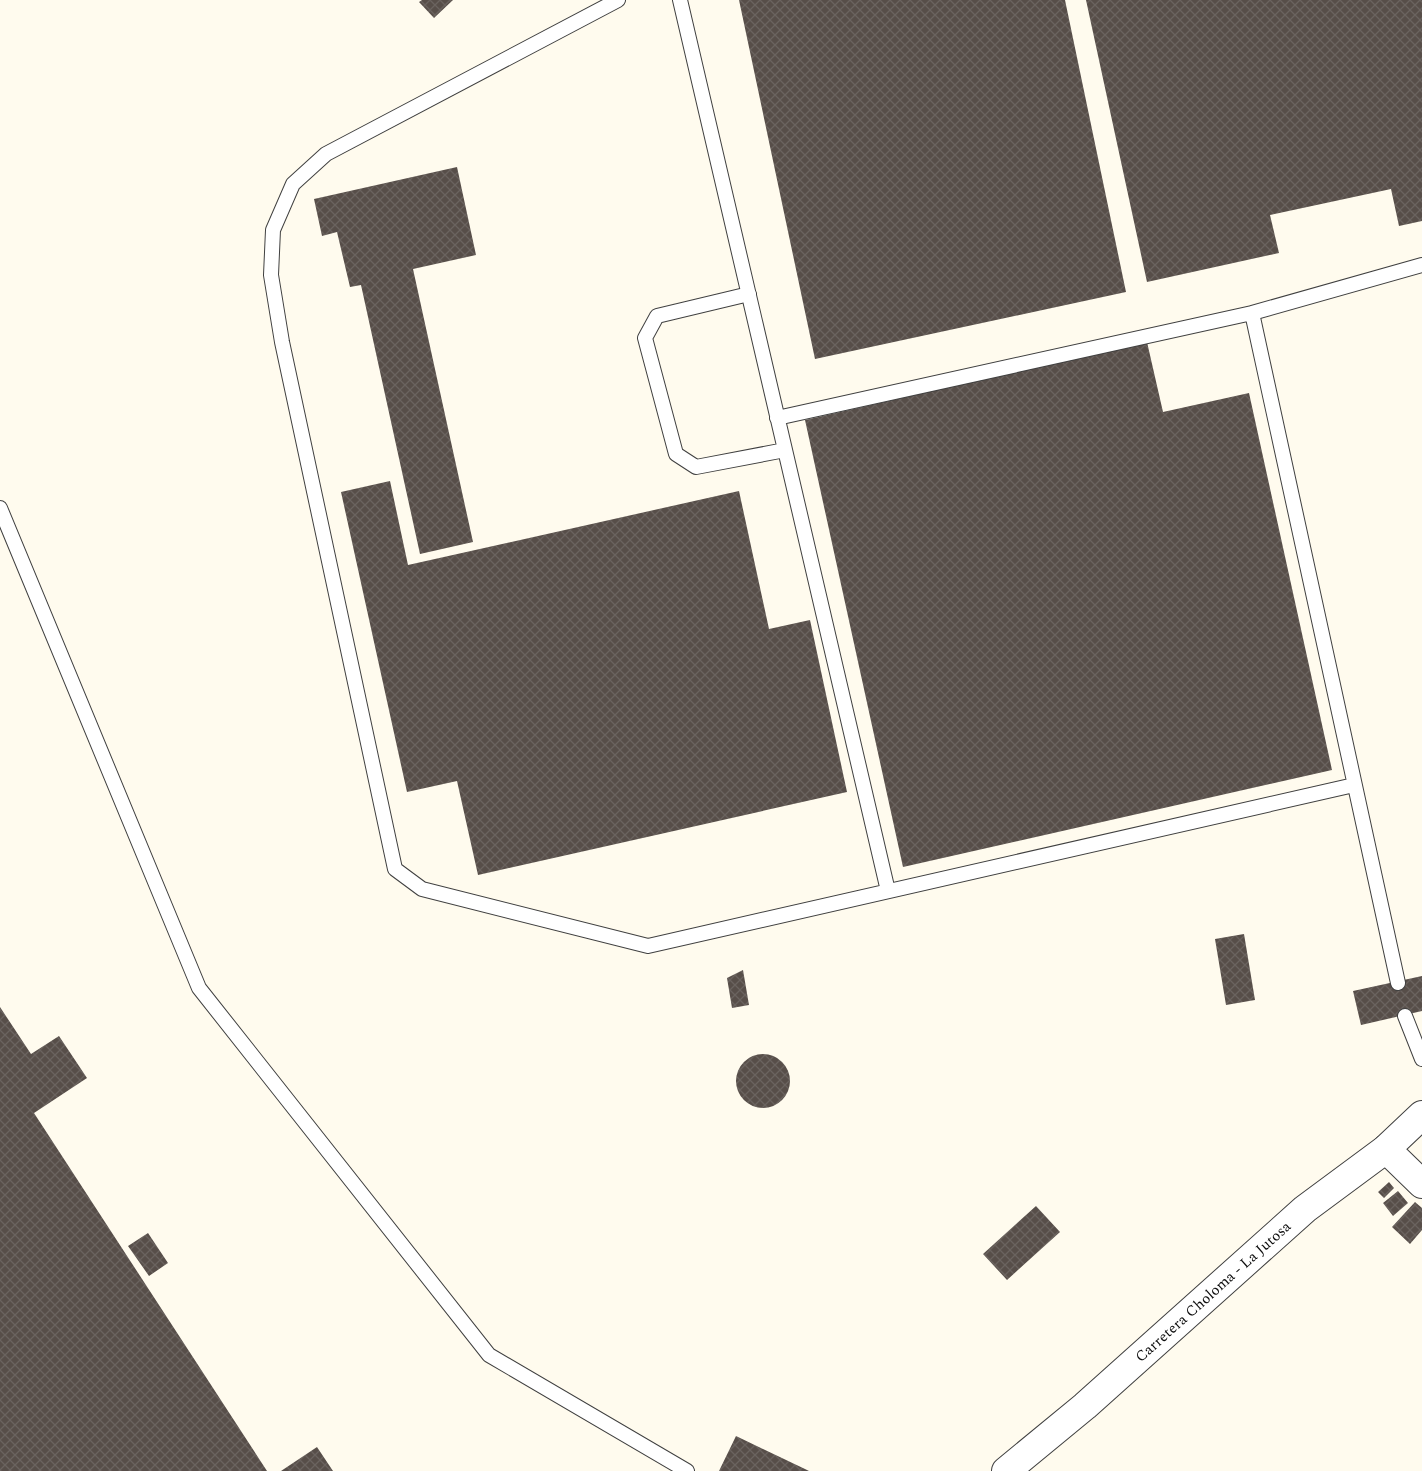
<svg xmlns="http://www.w3.org/2000/svg" width="1422" height="1471" font-family="Spectral,serif">
<style>
.building{fill:url(#building-cross-hatch)}
.lines{fill:none;stroke-linecap:round;stroke-linejoin:round}
.service-casing{stroke:#404040;stroke-width:16}
.minor-casing{stroke:#404040;stroke-width:30}
.tertiary-casing{stroke:#404040;stroke-width:30}
.service{stroke:#fff;stroke-width:14}
.minor{stroke:#fff;stroke-width:28}
.tertiary{stroke:#fff;stroke-width:28}
.labels{text-anchor:middle;dominant-baseline:central;stroke-width:5;stroke-linejoin:round;paint-order:stroke}
.street-label{font-size:15px;fill:#0d0d0d;stroke:#fff}
</style>
<defs>
<pattern id="building-cross-hatch" width="8" height="8" patternUnits="userSpaceOnUse" patternTransform="scale(1.25)"><rect width="8" height="8" fill="#574e49"/><path d="M0 0l8 8M0 8l8-8" fill="none" stroke="#6a635f"/></pattern>
</defs>
<rect width="100%" height="100%" fill="#fffbee"/>
<path class="building" d="M 422,0 L 453,0 L 434,18 L 419,2 Z
M 739,0 L 1065,0 L 1126,292 L 815,359 Z
M 1086,0 L 1422,0 L 1422,221 L 1399,226 L 1391,189 L 1270,215 L 1279,253 L 1147,282 Z
M 457,167 L 476,255 L 413,269 L 473,542 L 420,554 L 361,285 L 350,287 L 337,232 L 322,236 L 314,199 Z
M 1147,342 L 1163,412 L 1249,393 L 1332,770 L 903,867 L 805,420 Z
M 390,481 L 408,565 L 739,491 L 769,629 L 810,620 L 847,792 L 478,875 L 457,781 L 407,792 L 341,492 Z
M 1244,934 L 1255,1000 L 1226,1005 L 1215,939 Z
M 743,970 L 749,1005 L 732,1008 L 727,978 Z
M 1422,976 L 1422,1011 L 1361,1025 L 1353,991 Z
M 0,1007 L 31,1054 L 59,1036 L 87,1078 L 34,1113 L 267,1471 L 0,1471 Z
M736 1081a27 27 0 1 1 54 0a27 27 0 1 1-54 0Z
M 1389,1182 L 1394,1188 L 1384,1198 L 1378,1192 Z
M 1398,1191 L 1408,1203 L 1393,1216 L 1383,1203 Z
M 1415,1202 L 1422,1208 L 1422,1230 L 1410,1244 L 1392,1227 Z
M 1036,1206 L 1060,1232 L 1007,1280 L 983,1254 Z
M 148,1233 L 168,1263 L 149,1276 L 128,1246 Z
M 736,1436 L 805,1469 L 809,1471 L 719,1471 Z
M 317,1447 L 333,1471 L 281,1471 Z"/>
<g class="lines">
<g class="service-casing">
<path id="service" d="M 618,0 L 326,154 L 293,184 L 273,230 L 271,275 L 282,342 L 395,869 L 422,889 L 648,946 L 1354,785
M 680,0 L 888,891
M 749,294 L 657,316 L 645,338 L 676,454 L 696,467 L 785,450
M 777,418 L 1252,313
M 0,508 L 199,988 L 489,1355 L 687,1471
M 1398,983 L 1252,313 L 1422,265
M 1405,1016 L 1422,1059"/>
</g>
<g class="minor-casing">
<path id="minor" d="M 1386,1149 L 1422,1184"/>
</g>
<g class="tertiary-casing">
<g id="tertiary">
<path id="s1" d="M 1006,1471 L 1085,1406 L 1305,1209 L 1386,1149 L 1422,1115"/>
</g>
</g>
<use href="#service" class="service"/>
<use href="#minor" class="minor"/>
<use href="#tertiary" class="tertiary"/>
</g>
<g class="labels">
<g class="street-label">
<text stroke="none"><textPath href="#s1" startOffset="274">Carretera Choloma - La Jutosa</textPath></text>
</g>
</g>
</svg>
